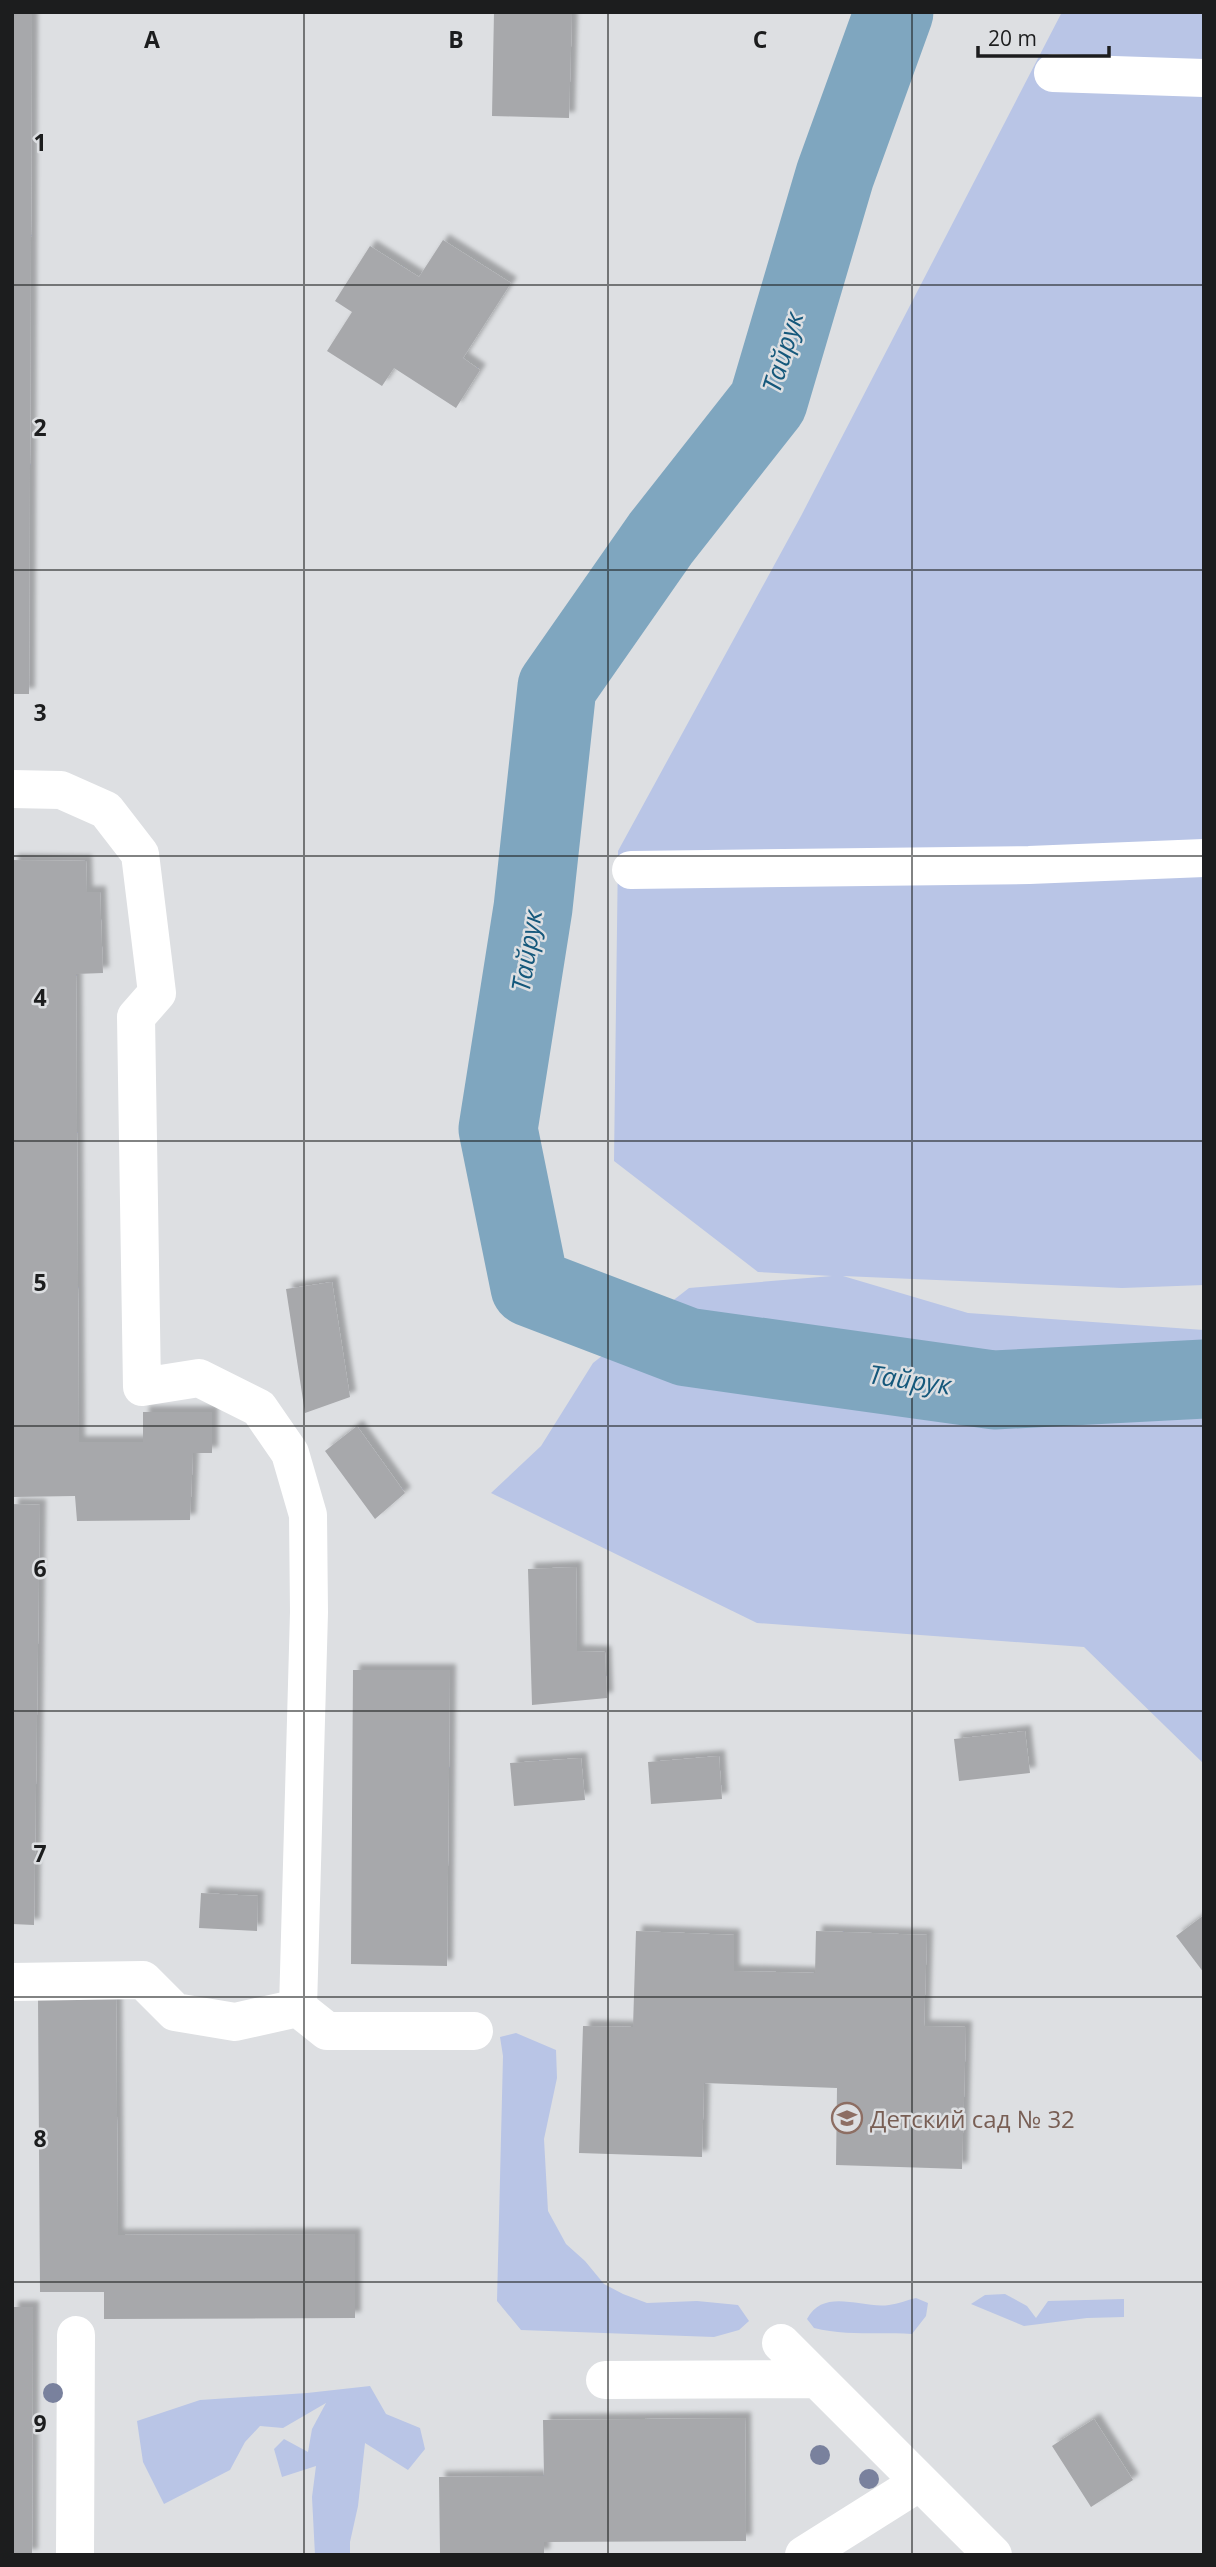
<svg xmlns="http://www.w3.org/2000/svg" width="1216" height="2567" font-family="'Open Sans',sans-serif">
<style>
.green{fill:#b9c5e6}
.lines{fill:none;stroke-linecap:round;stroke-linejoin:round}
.river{stroke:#7fa6bf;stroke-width:79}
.building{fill:#a7a8ab;filter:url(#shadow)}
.minor{stroke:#fff;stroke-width:38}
.tree{fill:#79819d}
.grid{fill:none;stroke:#1c1d1e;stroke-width:2;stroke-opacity:0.55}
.labels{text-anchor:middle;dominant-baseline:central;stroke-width:5;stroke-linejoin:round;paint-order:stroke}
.education-label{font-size:24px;fill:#785e54;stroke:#dddfe2;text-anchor:start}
.water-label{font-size:26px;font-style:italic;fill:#15587b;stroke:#dddfe2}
.grid-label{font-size:23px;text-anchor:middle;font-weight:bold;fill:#1c1d1e;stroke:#dddfe2;stroke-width:5;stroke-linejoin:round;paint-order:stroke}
</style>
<defs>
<filter id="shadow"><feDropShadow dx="6" dy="-6" stdDeviation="2" flood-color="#0004"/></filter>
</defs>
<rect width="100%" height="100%" fill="#dddfe2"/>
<path class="green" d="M 1062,12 L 1204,12 L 1204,1285 L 1122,1288 L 843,1276 L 968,1313 L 1204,1330 L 1204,1764 L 1084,1647 L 757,1623 L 491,1493 L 541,1446 L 593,1363 L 689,1288 L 832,1276 L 758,1272 L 614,1161 L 618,851 L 801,516 Z
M 516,2033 L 556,2050 L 557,2078 L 544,2139 L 548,2211 L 566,2244 L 585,2261 L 604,2284 L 623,2294 L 647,2303 L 697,2301 L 738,2305 L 749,2321 L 739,2330 L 714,2337 L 521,2330 L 497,2301 L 503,2056 L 500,2037 Z
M 1005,2294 L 1027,2306 L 1036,2318 L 1048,2301 L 1124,2299 L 1124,2317 L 1087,2318 L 1024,2326 L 971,2304 L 985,2295 Z
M 916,2298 L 928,2303 L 926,2316 L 912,2334 C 880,2332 845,2336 814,2328 L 807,2319 C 824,2287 862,2309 889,2305 C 898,2304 907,2300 916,2298 Z
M 370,2386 L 386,2414 L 420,2428 L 425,2449 L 408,2470 L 365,2443 L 358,2506 L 350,2542 L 350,2555 L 315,2555 L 312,2497 L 316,2466 L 282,2477 L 274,2449 L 284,2439 L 308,2452 L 312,2429 L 326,2403 L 283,2428 L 260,2426 L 245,2442 L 230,2470 L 164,2504 L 143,2462 L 137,2421 L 200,2400 L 307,2393 Z"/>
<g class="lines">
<path class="river" d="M 894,12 L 835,175 L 768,402 L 661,538 L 557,687 L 533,908 L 498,1129 L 530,1287 L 687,1347 L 994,1390 L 1204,1379"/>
</g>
<path class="building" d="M 12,12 L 32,12 L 29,694 L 12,694 Z
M 494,12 L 572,12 L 569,118 L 492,116 Z
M 443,240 L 511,283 L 463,358 L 480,370 L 456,408 L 394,368 L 382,386 L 327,351 L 352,312 L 335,301 L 370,246 L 419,277 Z
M 12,860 L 86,861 L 87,892 L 100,892 L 103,973 L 76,974 L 79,1442 L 143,1442 L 143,1412 L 212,1412 L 212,1453 L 193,1453 L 190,1520 L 77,1521 L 75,1496 L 12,1497 Z
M 332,1282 L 350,1397 L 305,1413 L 286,1289 Z
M 357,1426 L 405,1493 L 375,1519 L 325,1451 Z
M 12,1504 L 40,1505 L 34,1925 L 12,1924 Z
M 576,1567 L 577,1651 L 605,1652 L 607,1698 L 532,1705 L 528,1569 Z
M 353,1670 L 450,1670 L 447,1966 L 351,1964 Z
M 1025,1731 L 1030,1773 L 959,1781 L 954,1739 Z
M 719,1756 L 722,1799 L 651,1804 L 648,1762 Z
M 581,1758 L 585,1800 L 514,1806 L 510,1763 Z
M 201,1893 L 258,1896 L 257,1931 L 199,1928 Z
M 1204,1915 L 1204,1973 L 1176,1936 Z
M 636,1931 L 734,1935 L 734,1971 L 815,1973 L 816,1931 L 927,1935 L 924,2026 L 966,2027 L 962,2169 L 836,2165 L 837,2088 L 704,2083 L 702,2157 L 579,2153 L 583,2026 L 633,2027 Z
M 38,1998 L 116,1998 L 118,2235 L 355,2234 L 355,2318 L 104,2319 L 104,2292 L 40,2292 Z
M 12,2307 L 33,2307 L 32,2555 L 12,2555 Z
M 745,2418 L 746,2541 L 544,2542 L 544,2555 L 440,2555 L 439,2477 L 544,2476 L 543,2420 Z
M 1094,2419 L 1133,2480 L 1091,2507 L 1052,2446 Z"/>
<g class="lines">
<path class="minor" d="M 1053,73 L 1204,78
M 12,789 L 61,790 L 106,810 L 140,854 L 157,993 L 136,1017 L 142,1387 L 199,1378 L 259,1408 L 290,1453 L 308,1515 L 309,1612 L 298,2008 L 235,2022 L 175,2012 L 143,1980 L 12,1982
M 631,870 L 1029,865 L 1204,858
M 298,2008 L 327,2031 L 474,2031
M 781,2343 L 993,2555
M 605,2380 L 817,2379
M 75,2555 L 76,2335
M 804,2555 L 920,2482"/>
</g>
<g class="tree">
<circle cx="53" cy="2393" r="10"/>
<circle cx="820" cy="2455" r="10"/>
<circle cx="869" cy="2479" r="10"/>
</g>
<path class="grid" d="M 304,12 L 304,2555M 608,12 L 608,2555M 912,12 L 912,2555M 12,285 L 1204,285M 12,570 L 1204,570M 12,856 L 1204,856M 12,1141 L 1204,1141M 12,1426 L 1204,1426M 12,1711 L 1204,1711M 12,1997 L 1204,1997M 12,2282 L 1204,2282"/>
<defs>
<g id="school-ring" transform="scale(1.575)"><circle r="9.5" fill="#dddfe2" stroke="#8d6e63" stroke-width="1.5"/><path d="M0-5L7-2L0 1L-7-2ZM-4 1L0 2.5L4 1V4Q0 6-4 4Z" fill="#8d6e63"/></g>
</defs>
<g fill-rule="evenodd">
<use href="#school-ring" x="847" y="2118"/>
</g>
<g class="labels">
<g class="education-label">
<text x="870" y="2118">Детский сад № 32</text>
</g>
<g class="water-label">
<text transform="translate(782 352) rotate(-73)">Тайрук</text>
<text transform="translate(526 951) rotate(-81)">Тайрук</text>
<text transform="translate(910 1379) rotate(8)">Тайрук</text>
</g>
</g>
<g class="grid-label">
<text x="152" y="48">A</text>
<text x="456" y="48">B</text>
<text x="760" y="48">C</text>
<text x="40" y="151">1</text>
<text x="40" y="436">2</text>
<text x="40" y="721">3</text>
<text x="40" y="1006">4</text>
<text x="40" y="1291">5</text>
<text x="40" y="1577">6</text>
<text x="40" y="1862">7</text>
<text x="40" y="2147">8</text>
<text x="40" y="2432">9</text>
</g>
<rect width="1216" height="2567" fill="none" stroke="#1c1d1e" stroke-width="28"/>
<path d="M978 46v10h131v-10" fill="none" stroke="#1c1d1e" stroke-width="3.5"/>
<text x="988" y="46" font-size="21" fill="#1c1d1e" stroke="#dddfe2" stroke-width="5" paint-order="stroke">20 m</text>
</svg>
